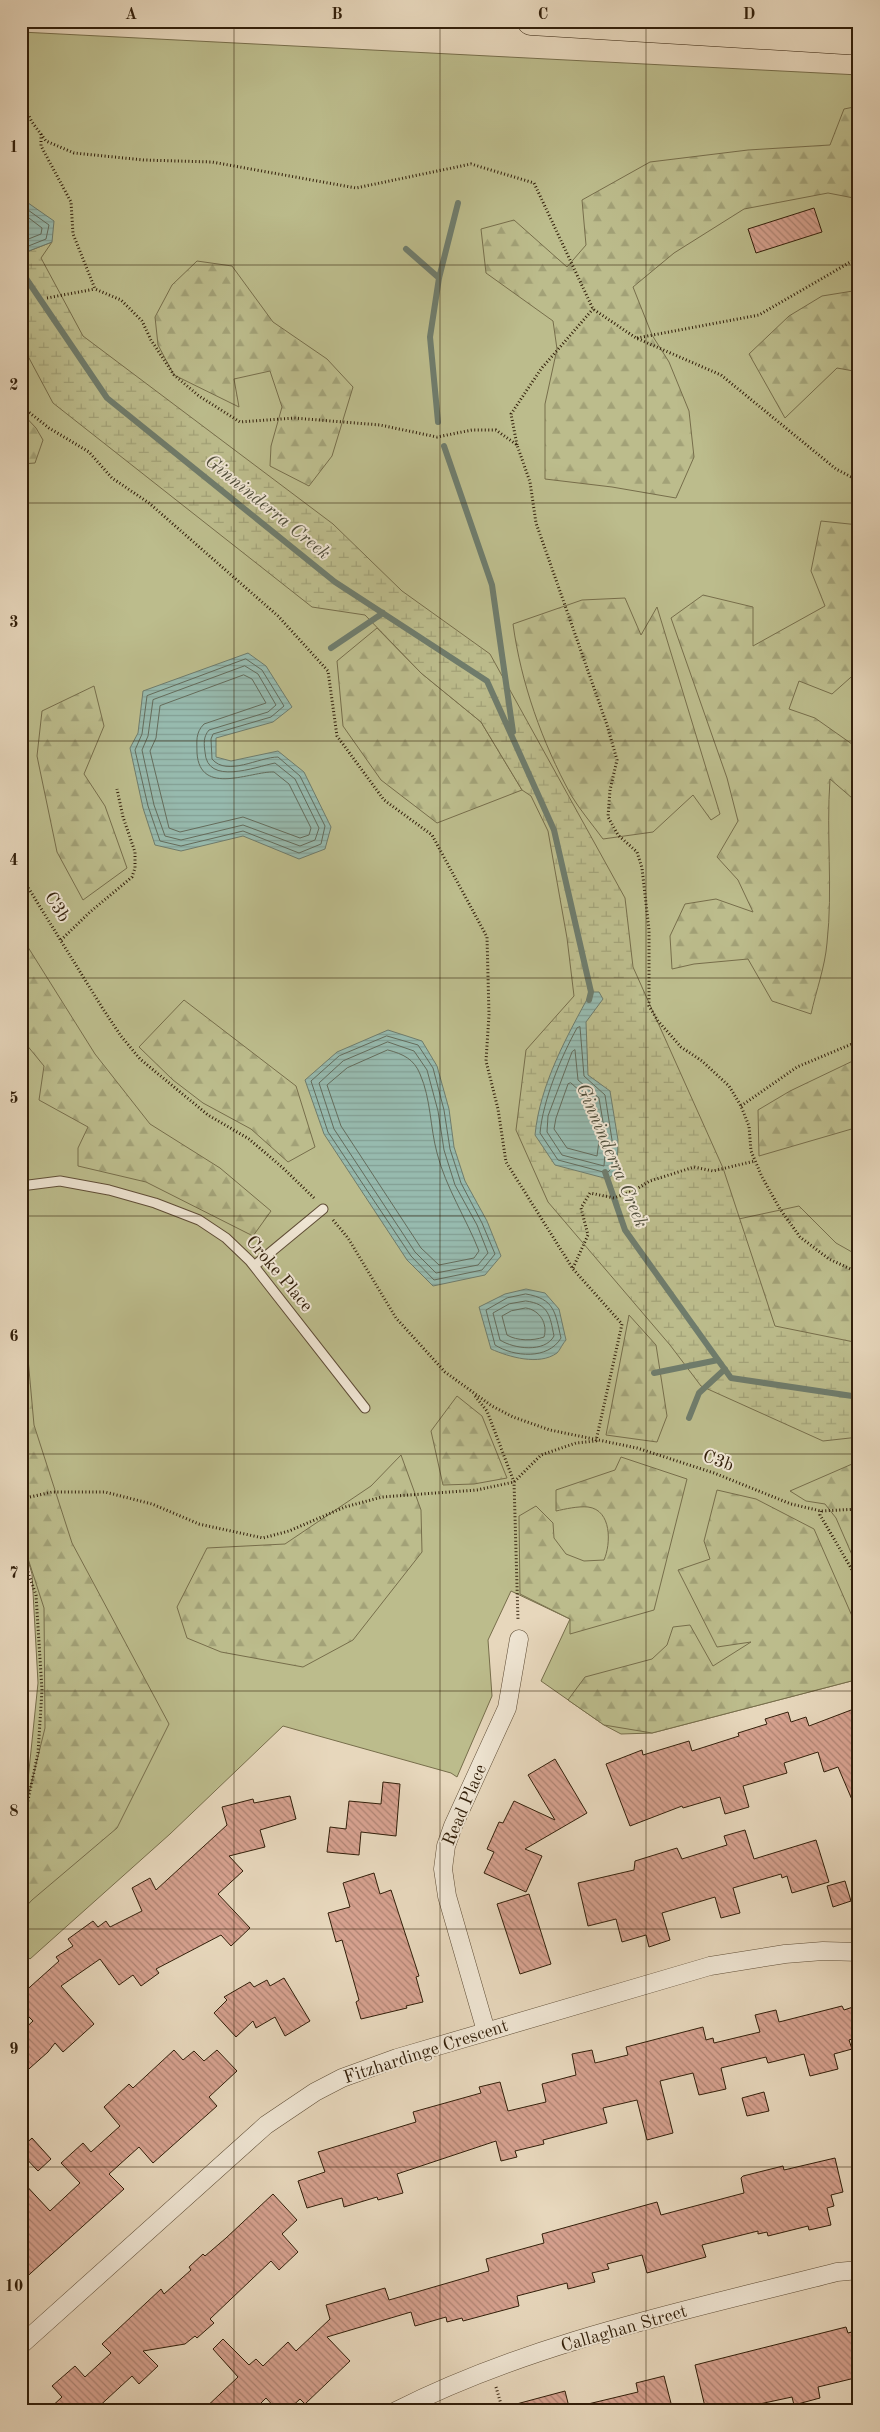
<svg xmlns="http://www.w3.org/2000/svg" width="880" height="2432" font-family="'Old Standard TT',serif">
<style>
.green{fill:#bcbc8c;stroke:#776e4b}
.forest{fill:url(#forest-firs);stroke:#776e4b}
.wetland{fill:url(#wetland-marsh);stroke:#776e4b}
.water{fill:url(#water-rules);stroke:#6f7c6c}
.lines{fill:none;stroke-linecap:round;stroke-linejoin:round}
.shore{stroke:#646c5c;stroke-width:1}
.stream{stroke:#6f7c6c;stroke-width:6}
.building{fill:url(#building-back-hatch);stroke:#321f0a}
.service-casing{stroke:#5f4d36;stroke-width:11}
.minor-casing{stroke:#5f4d36;stroke-width:19}
.primary-casing{stroke:#321f0a;stroke-width:29}
.path{stroke:#321f0a;stroke-width:3;stroke-dasharray:1 2.5;stroke-linecap:butt}
.service{stroke:#efe5d3;stroke-width:9}
.minor{stroke:#efe5d3;stroke-width:18}
.primary{stroke:#e7d7bc;stroke-width:28}
.grid{fill:none;stroke:#321f0a;stroke-width:1;stroke-opacity:0.55}
.labels{text-anchor:middle;dominant-baseline:central;stroke-width:4;stroke-linejoin:round;paint-order:stroke}
.street-label{font-size:18px;fill:#321f0a;stroke:#efe5d3}
.water-label{font-size:19px;font-style:italic;fill:#504e3b;stroke:#efe5d3}
.neatline{fill:none;stroke:#321f0a;stroke-width:2}
.grid-label{font-size:16px;text-anchor:middle;font-weight:bold;fill:#321f0a}
</style>
<defs>
<pattern id="forest-firs" width="22" height="20" patternUnits="userSpaceOnUse" patternTransform="scale(1.25)"><rect width="22" height="20" fill="#bcbc8c"/><path d="M5 1l3.5 6h-7zM16 11l3.5 6h-7z" fill="#a2a177"/></pattern>
<pattern id="wetland-marsh" width="20" height="14" patternUnits="userSpaceOnUse" patternTransform="scale(1.25)"><rect width="20" height="14" fill="#bcbc8c"/><path d="M1 5h8M5 5V1M11 12h8M15 12V8" fill="none" stroke="#a2a177"/></pattern>
<pattern id="water-rules" width="6" height="5" patternUnits="userSpaceOnUse" patternTransform="scale(1.25)"><rect width="6" height="5" fill="#97baae"/><path d="M0 2.5h6" fill="none" stroke="#839f94"/></pattern>
<pattern id="building-back-hatch" width="6" height="6" patternUnits="userSpaceOnUse" patternTransform="scale(1.25)"><rect width="6" height="6" fill="#d6a18f"/><path d="M-1 5l2 2M0 0l6 6M5-1l2 2" fill="none" stroke="#ae8373"/></pattern>
</defs>
<rect width="100%" height="100%" fill="#e7d7bc"/>
<filter id="stains"><feTurbulence type="fractalNoise" baseFrequency=".004" numOctaves="4"/><feColorMatrix values="0 0 0 0 .2 0 0 0 0 .09 0 0 0 0 .02 0 0 0 .5 -.17"/></filter>
<radialGradient id="worn" r=".72"><stop offset=".6" stop-color="#630" stop-opacity="0"/><stop offset="1" stop-color="#630" stop-opacity=".3"/></radialGradient>
<path class="green" d="M 21,32 L 859,75 L 859,1679 L 652,1733 L 621,1734 L 604,1725 L 541,1681 L 570,1619 L 511,1591 L 488,1640 L 492,1696 L 457,1777 L 451,1773 L 283,1726 L 170,1834 L 30,1959 L 21,1951 L 21,1821 L 25,1809 L 38,1683 L 32,1574 L 21,1536 Z"/>
<path class="forest" d="M 859,106 L 859,199 L 828,193 L 744,209 L 674,253 L 633,287 L 652,335 L 669,362 L 689,411 L 694,457 L 676,498 L 612,487 L 545,479 L 545,404 L 557,349 L 553,321 L 486,273 L 481,229 L 514,220 L 567,267 L 586,245 L 582,200 L 650,162 L 748,150 L 830,145 L 844,109 Z
M 197,261 L 232,266 L 273,322 L 327,359 L 353,387 L 332,456 L 309,486 L 270,466 L 271,446 L 282,407 L 270,371 L 234,379 L 239,407 L 174,375 L 158,345 L 155,317 L 172,285 Z
M 859,290 L 859,372 L 837,368 L 785,418 L 749,354 L 789,316 L 822,296 Z
M 21,412 L 36,428 L 43,440 L 35,463 L 21,464 Z
M 821,521 L 859,525 L 859,670 L 832,694 L 799,681 L 789,709 L 815,718 L 859,749 L 859,804 L 830,779 C 826,834 833,889 827,943 C 825,967 816,991 811,1014 L 772,1001 L 748,959 L 694,964 L 672,969 L 670,936 L 685,904 L 716,899 L 753,912 L 738,880 L 717,857 L 738,821 L 727,778 L 671,618 L 703,595 L 753,607 L 753,646 L 825,606 L 811,571 Z
M 625,598 L 641,635 L 657,607 L 720,814 L 711,820 L 693,795 L 653,832 L 603,839 C 592,824 580,810 571,795 C 542,742 521,683 513,624 L 582,600 Z
M 377,628 L 421,673 L 481,722 L 522,790 L 437,823 L 381,780 L 343,726 L 337,661 Z
M 94,686 L 104,726 L 84,774 L 105,806 L 127,868 L 83,900 L 57,852 L 37,756 L 42,711 Z
M 21,936 L 95,1054 L 150,1124 L 220,1168 L 271,1211 L 253,1236 L 146,1182 L 78,1166 L 78,1148 L 88,1127 L 39,1100 L 44,1066 L 21,1038 Z
M 184,1000 L 296,1086 L 315,1147 L 288,1162 L 251,1129 L 203,1103 L 173,1080 L 139,1047 Z
M 859,1058 L 859,1133 L 855,1128 L 759,1156 L 758,1110 L 790,1091 Z
M 799,1206 L 836,1243 L 859,1256 L 859,1381 L 833,1389 L 673,1217 L 734,1220 Z
M 21,1281 L 34,1425 L 72,1543 L 169,1724 L 117,1828 L 32,1900 L 21,1912 L 21,1825 L 45,1728 L 44,1608 L 21,1537 Z
M 629,1315 L 656,1345 L 667,1416 L 657,1442 L 606,1435 Z
M 457,1396 L 482,1416 L 507,1478 L 474,1484 L 443,1485 L 431,1431 Z
M 401,1455 L 421,1510 L 422,1552 L 353,1640 L 303,1667 L 221,1652 L 187,1638 L 177,1607 L 207,1548 L 285,1544 L 371,1486 Z
M 621,1457 L 687,1479 L 654,1610 L 570,1634 L 570,1619 L 520,1594 L 519,1516 L 536,1506 L 553,1523 L 554,1538 L 566,1554 L 584,1561 L 604,1560 C 611,1544 612,1510 588,1507 C 578,1506 565,1509 556,1511 L 556,1490 L 615,1470 Z
M 859,1461 L 859,1571 L 836,1518 L 825,1504 L 806,1501 L 790,1491 Z
M 717,1490 L 756,1499 L 814,1529 L 859,1632 L 859,1679 L 652,1733 L 604,1725 L 568,1700 L 585,1677 L 652,1659 L 667,1645 L 673,1627 L 690,1625 L 713,1666 L 751,1642 L 717,1647 L 678,1570 L 710,1559 L 704,1541 Z"/>
<path class="wetland" d="M 52,242 L 41,258 L 83,336 L 333,524 L 402,591 L 490,654 L 625,898 L 633,967 L 723,1168 L 775,1326 L 859,1343 L 859,1437 L 823,1441 L 701,1386 L 670,1345 L 548,1202 L 516,1130 L 526,1050 L 574,996 L 567,938 L 548,831 L 531,796 L 522,790 L 481,722 L 421,673 L 365,615 L 312,607 L 53,403 L 21,343 L 21,254 Z"/>
<path class="water" d="M 21,198 L 54,221 L 52,242 L 21,254 Z
M 248,653 L 266,666 L 292,707 L 273,722 L 216,738 L 216,757 L 231,761 L 278,751 L 304,772 L 331,827 L 325,849 L 299,859 L 243,836 L 181,851 L 155,845 L 143,808 L 130,748 L 138,733 L 143,691 Z
M 591,992 L 599,992 L 603,999 L 586,1022 L 588,1075 L 610,1091 L 618,1140 L 617,1171 L 608,1179 L 555,1165 L 535,1135 C 540,1084 567,1036 591,992 Z
M 388,1030 L 422,1041 L 437,1066 L 449,1109 L 454,1147 L 465,1181 L 487,1221 L 501,1256 L 485,1275 L 433,1286 L 407,1260 L 324,1134 L 305,1080 L 337,1052 Z
M 526,1289 L 545,1293 L 559,1309 L 566,1340 C 563,1343 560,1350 557,1353 C 539,1366 509,1357 491,1349 L 479,1307 L 505,1294 Z"/>
<g class="lines">
<path class="shore" d="M 21,205 L 49,225 L 46,239 L 21,249
M 21,212 L 42,228 L 41,234 L 21,242
M 246,659 L 262,670 L 284,706 L 271,717 L 213,734 L 211,739 L 212,759 C 227,777 259,757 278,757 L 300,776 L 325,826 L 321,844 L 299,853 L 243,831 L 181,846 L 160,841 L 148,806 L 135,750 L 142,734 L 147,696 Z
M 245,666 L 258,674 L 276,705 L 268,712 L 209,730 C 203,737 204,744 205,752 C 207,786 255,767 275,763 L 295,779 L 319,828 L 315,840 L 300,846 L 243,825 L 181,840 L 165,836 L 154,805 L 142,750 L 148,736 L 153,700 Z
M 244,675 L 252,679 L 266,703 L 204,724 C 195,733 197,742 197,753 C 200,797 251,771 274,772 L 289,784 L 311,828 L 309,835 L 300,838 L 243,817 L 180,832 L 169,828 L 150,751 L 156,738 L 160,706 Z
M 580,1027 L 584,1076 L 605,1095 L 612,1140 L 612,1168 L 607,1173 L 558,1160 L 540,1133 C 543,1100 561,1057 577,1028 Z
M 387,1036 L 418,1045 L 433,1068 L 444,1110 L 450,1149 L 461,1183 L 482,1223 L 495,1254 L 482,1270 L 434,1280 L 411,1256 L 328,1132 L 311,1081 L 339,1056 Z
M 388,1042 L 414,1051 L 427,1070 L 438,1111 L 444,1150 L 455,1185 L 477,1225 L 488,1253 L 478,1265 L 436,1273 L 415,1252 L 334,1129 L 319,1083 L 343,1061 Z
M 388,1050 C 403,1054 414,1059 420,1074 C 431,1099 430,1127 437,1153 C 446,1188 466,1218 479,1251 L 474,1258 L 439,1265 L 421,1248 L 341,1126 L 327,1085 L 347,1068 Z
M 575,1050 L 578,1080 L 599,1098 L 606,1140 L 604,1166 L 562,1155 L 547,1132 L 548,1116 L 572,1052 Z
M 571,1083 L 592,1102 L 599,1141 L 597,1156 L 567,1148 L 554,1129 L 556,1118 L 568,1084 Z
M 526,1294 C 555,1299 555,1312 561,1338 C 548,1360 514,1357 495,1345 L 486,1310 L 507,1298 Z
M 526,1301 C 549,1304 550,1316 554,1336 C 545,1353 514,1349 500,1340 L 493,1313 L 509,1304 Z
M 526,1308 C 540,1310 548,1324 544,1337 C 533,1341 517,1341 507,1335 L 502,1316 L 511,1311 Z"/>
<path class="stream" d="M 406,249 L 439,278
M 21,271 L 107,398 L 335,582 L 487,681 L 554,830 L 591,992 L 589,1000
M 438,422 L 430,337 L 439,278 L 458,203
M 444,446 L 492,585 L 513,732
M 331,648 L 383,613
M 605,1172 L 625,1230 L 731,1378 L 859,1397
M 654,1373 L 718,1360
M 689,1418 L 699,1393 L 725,1369
M 856,1470 L 859,1453"/>
</g>
<path class="building" d="M 814,208 L 822,232 L 756,253 L 748,229 Z
M 859,1707 L 859,1816 L 838,1767 L 824,1772 L 818,1752 L 784,1763 L 787,1773 L 743,1786 L 749,1807 L 725,1814 L 720,1797 L 683,1808 L 682,1806 L 630,1826 L 606,1764 L 642,1750 L 643,1755 L 689,1741 L 692,1751 L 739,1736 L 738,1733 L 767,1724 L 765,1719 L 788,1712 L 791,1722 L 806,1717 L 809,1726 Z
M 555,1759 L 587,1813 L 525,1849 L 542,1856 L 526,1892 L 484,1873 L 494,1852 L 487,1849 L 499,1822 L 503,1823 L 514,1801 L 555,1820 L 528,1775 Z
M 383,1782 L 400,1784 L 396,1836 L 361,1832 L 359,1855 L 327,1852 L 330,1827 L 346,1829 L 349,1801 L 381,1804 Z
M 290,1796 L 296,1819 L 260,1830 L 265,1847 L 229,1856 L 243,1871 L 218,1894 L 250,1928 L 231,1946 L 221,1935 L 156,1969 L 159,1973 L 141,1986 L 133,1975 L 119,1985 L 100,1959 L 61,1986 L 94,2024 L 63,2052 L 55,2043 L 48,2052 L 21,2076 L 21,2032 L 33,2021 L 21,2009 L 21,1995 L 59,1961 L 56,1957 L 73,1946 L 68,1939 L 93,1921 L 98,1927 L 106,1921 L 110,1927 L 142,1911 L 132,1888 L 150,1878 L 156,1890 L 227,1825 L 222,1807 L 253,1799 L 254,1803 Z
M 745,1830 L 754,1859 L 816,1840 L 829,1882 L 792,1893 L 787,1876 L 782,1878 L 781,1874 L 733,1888 L 740,1913 L 721,1918 L 715,1897 L 662,1913 L 670,1940 L 649,1947 L 646,1935 L 622,1942 L 616,1919 L 588,1926 L 578,1883 L 634,1870 L 635,1861 L 677,1848 L 682,1859 L 727,1845 L 724,1836 Z
M 374,1873 L 380,1894 L 391,1890 L 419,1976 L 416,1977 L 423,2002 L 406,2006 L 407,2008 L 361,2019 L 356,2002 L 359,2000 L 342,1940 L 336,1942 L 328,1913 L 350,1907 L 343,1883 Z
M 845,1881 L 851,1901 L 833,1907 L 827,1886 Z
M 529,1894 L 551,1964 L 520,1974 L 497,1904 Z
M 284,1978 L 310,2021 L 285,2036 L 275,2017 L 256,2028 L 253,2021 L 236,2037 L 214,2013 L 227,2000 L 224,1997 L 250,1982 L 254,1987 L 267,1980 L 270,1986 Z
M 842,2006 L 844,2010 L 853,2007 L 859,2037 L 849,2040 L 852,2049 L 834,2054 L 838,2069 L 810,2076 L 804,2054 L 768,2063 L 766,2057 L 721,2068 L 726,2089 L 699,2095 L 693,2073 L 660,2081 L 673,2133 L 647,2140 L 637,2100 L 603,2108 L 607,2123 L 543,2140 L 544,2144 L 515,2151 L 517,2157 L 501,2161 L 496,2141 L 397,2174 L 403,2193 L 378,2200 L 377,2197 L 344,2207 L 342,2198 L 307,2208 L 298,2181 L 325,2172 L 318,2152 L 416,2122 L 413,2112 L 481,2093 L 479,2087 L 500,2082 L 508,2111 L 546,2102 L 542,2084 L 576,2075 L 572,2054 L 592,2050 L 595,2063 L 628,2055 L 626,2047 L 703,2027 L 706,2040 L 713,2038 L 714,2043 L 760,2032 L 755,2015 L 776,2010 L 779,2022 Z
M 174,2050 L 183,2060 L 194,2051 L 204,2061 L 217,2050 L 237,2071 L 209,2097 L 217,2106 L 153,2163 L 139,2147 L 109,2174 L 124,2189 L 21,2282 L 21,2180 L 50,2211 L 80,2183 L 61,2163 L 83,2143 L 91,2152 L 120,2126 L 104,2107 L 129,2084 L 133,2088 Z
M 764,2092 L 769,2111 L 747,2116 L 742,2098 Z
M 32,2138 L 51,2159 L 38,2171 L 21,2153 L 21,2148 Z
M 835,2158 L 843,2192 L 831,2195 L 834,2206 L 827,2208 L 831,2225 L 809,2230 L 808,2226 L 768,2236 L 767,2232 L 758,2234 L 758,2231 L 702,2245 L 706,2257 L 647,2273 L 642,2255 L 607,2264 L 609,2269 L 592,2273 L 595,2282 L 568,2289 L 567,2283 L 517,2296 L 519,2306 L 463,2321 L 462,2318 L 447,2322 L 446,2317 L 415,2326 L 411,2312 L 327,2337 L 350,2361 L 305,2404 L 300,2399 L 287,2411 L 278,2411 L 266,2398 L 253,2411 L 202,2411 L 238,2377 L 213,2349 L 223,2339 L 249,2365 L 256,2359 L 263,2366 L 288,2342 L 296,2351 L 330,2319 L 326,2305 L 385,2288 L 389,2300 L 489,2271 L 486,2259 L 544,2243 L 542,2234 L 657,2202 L 661,2215 L 744,2193 L 741,2178 L 743,2176 L 783,2166 L 784,2170 Z
M 273,2194 L 297,2220 L 282,2234 L 298,2252 L 279,2270 L 271,2261 L 210,2319 L 214,2323 L 197,2338 L 195,2336 L 185,2344 L 143,2351 L 158,2366 L 139,2384 L 132,2376 L 94,2411 L 47,2411 L 62,2397 L 52,2386 L 75,2366 L 85,2377 L 111,2353 L 102,2344 L 161,2289 L 164,2294 L 191,2270 L 189,2267 L 203,2254 L 205,2256 L 226,2238 Z
M 846,2327 L 848,2333 L 859,2330 L 859,2377 L 818,2387 L 820,2398 L 794,2405 L 792,2397 L 727,2411 L 706,2411 L 695,2365 Z
M 664,2376 L 673,2411 L 588,2411 L 588,2404 L 638,2392 L 636,2383 Z
M 565,2391 L 570,2411 L 510,2411 L 509,2406 Z"/>
<g class="lines">
<g class="service-casing">
<path id="service" d="M 21,1186 L 60,1181 L 109,1190 L 155,1203 L 199,1220 L 226,1238 L 250,1261 L 365,1408
M 254,1266 L 323,1209"/>
</g>
<g class="minor-casing">
<path id="minor" d="M 486,2031 L 447,1896 L 443,1869 L 446,1846 L 453,1826 L 507,1708 L 519,1639
M 21,2345 L 266,2125 L 315,2092 L 342,2078 L 397,2058 L 710,1966 L 785,1954 L 823,1951 L 859,1952
M 396,2411 C 534,2341 689,2310 837,2272 L 859,2270"/>
</g>
<g class="primary-casing">
<path id="primary" d="M 531,21 L 859,41"/>
</g>
<path class="path" d="M 21,101 L 32,122 L 46,141 L 74,153 L 144,160 L 212,162 L 356,188 L 471,164 L 534,183 L 593,309 L 636,338 L 721,375 L 836,469 L 859,481
M 41,134 L 41,146 L 71,202 L 73,234 L 95,289 L 121,300 L 142,321 L 151,340 L 174,375 L 199,396 L 240,422 L 294,418 L 380,425 L 437,437 L 472,430 L 496,430 L 517,445 L 530,482 L 536,523 L 607,725 L 617,760 L 610,790 L 608,817 L 618,835 L 637,852 L 642,868 L 649,930 L 649,1006 L 658,1021 L 681,1047 L 702,1061 L 729,1086 L 741,1106 L 749,1126 L 751,1151 L 762,1177 L 780,1209 L 800,1237 L 829,1259 L 859,1273
M 47,298 L 95,289
M 637,338 L 759,315 L 859,257
M 21,406 L 49,428 L 89,452 L 112,478 L 149,503 L 278,616 L 328,671 L 337,736 L 384,800 L 432,835 L 487,937 L 489,1015 L 486,1061 L 498,1109 L 506,1162 L 573,1269 L 622,1324 L 596,1441 L 576,1443 L 541,1455 L 514,1482 L 477,1490 L 382,1497 L 345,1507 L 289,1531 L 263,1538 L 199,1524 L 152,1504 L 105,1492 L 52,1492 L 21,1499
M 517,445 L 511,414 L 541,369 L 593,309
M 21,876 L 103,1009 L 121,1036 L 140,1059 L 208,1115 L 249,1139 L 283,1168 L 314,1198
M 61,940 L 90,912 L 132,877 L 135,868 L 135,852 L 123,817 L 117,789
M 741,1106 L 797,1067 L 859,1041
M 333,1220 L 348,1238 L 396,1318 L 445,1372 L 492,1406 L 513,1417 L 550,1430 L 637,1448 L 714,1473 L 791,1504 L 821,1511 L 859,1509
M 573,1268 L 588,1235 L 581,1208 L 590,1193 L 614,1198 L 633,1191 L 650,1181 L 694,1167 L 713,1171 L 755,1161
M 475,1396 L 487,1411 L 514,1482 L 518,1620
M 821,1511 L 820,1515 L 851,1568 L 859,1590
M 21,1552 L 36,1595 L 42,1690 L 38,1753 L 21,1833
M 496,2387 L 503,2411"/>
<use href="#service" class="service"/>
<use href="#minor" class="minor"/>
<use href="#primary" class="primary"/>
</g>
<path class="grid" d="M 234,21 L 234,2411M 440,21 L 440,2411M 646,21 L 646,2411M 21,265 L 859,265M 21,503 L 859,503M 21,741 L 859,741M 21,978 L 859,978M 21,1216 L 859,1216M 21,1454 L 859,1454M 21,1691 L 859,1691M 21,1929 L 859,1929M 21,2167 L 859,2167"/>
<g class="labels">
<g class="street-label">
<text transform="translate(57 907) rotate(58)">C3b</text>
<text transform="translate(279 1274) rotate(50)">Croke Place</text>
<text transform="translate(718 1461) rotate(20)">C3b</text>
<text transform="translate(465 1805) rotate(-67)">Read Place</text>
<text transform="translate(426 2052) rotate(-18)">Fitzhardinge Crescent</text>
<text transform="translate(624 2329) rotate(-16)">Callaghan Street</text>
</g>
<g class="water-label">
<text transform="translate(267 508) rotate(39)">Ginninderra Creek</text>
<text transform="translate(611 1156) rotate(67)">Ginninderra Creek</text>
</g>
</g>
<rect width="880" height="2432" fill="none" stroke="#e7d7bc" stroke-width="55"/>
<rect x="28" y="28" width="824" height="2376" class="neatline"/>
<g class="grid-label">
<text x="131" y="19">A</text>
<text x="337" y="19">B</text>
<text x="543" y="19">C</text>
<text x="749" y="19">D</text>
<text x="14" y="152">1</text>
<text x="14" y="390">2</text>
<text x="14" y="627">3</text>
<text x="14" y="865">4</text>
<text x="14" y="1103">5</text>
<text x="14" y="1341">6</text>
<text x="14" y="1578">7</text>
<text x="14" y="1816">8</text>
<text x="14" y="2054">9</text>
<text x="14" y="2291">10</text>
</g>
<rect width="100%" height="100%" filter="url(#stains)"/>
<rect width="100%" height="100%" fill="url(#worn)"/>
</svg>
